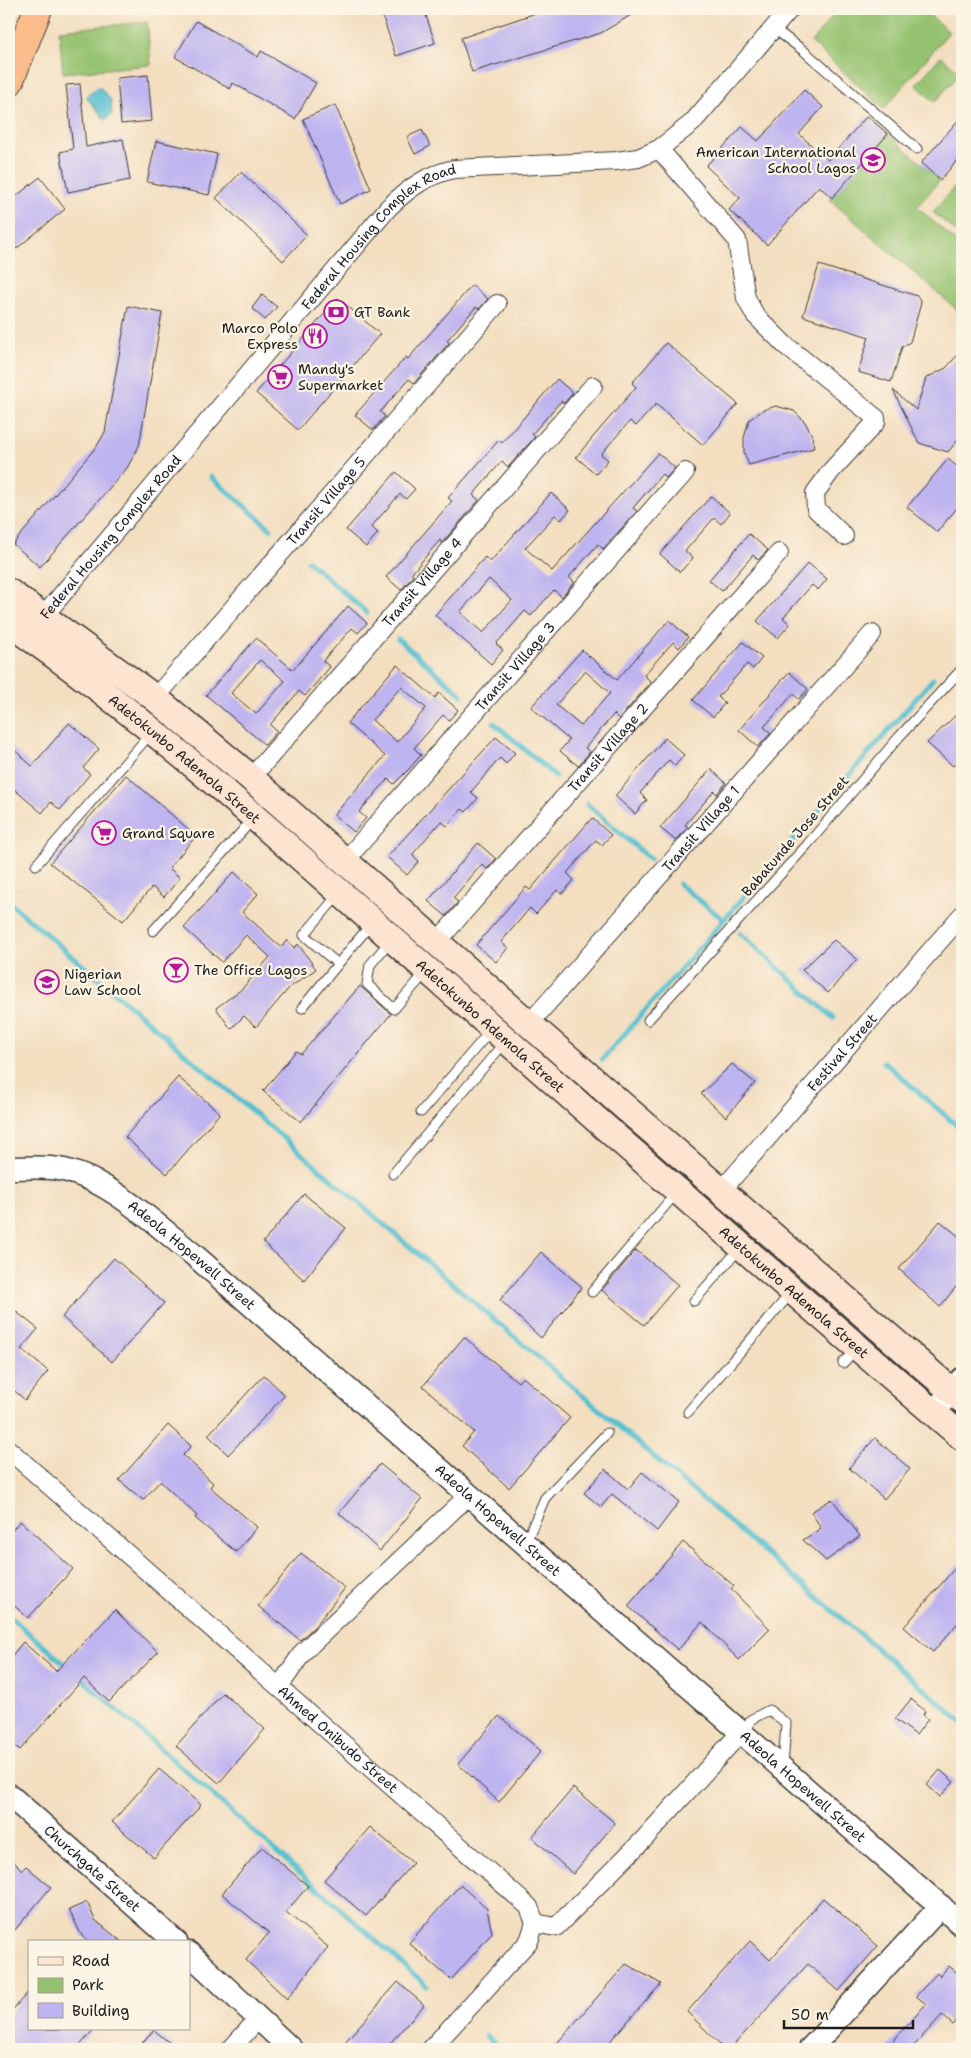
<svg xmlns="http://www.w3.org/2000/svg" width="971" height="2058" font-family="'Shantell Sans',sans-serif">
<style>
.green{fill:#95c270;stroke:#586f46}
.water{fill:#55c0d0;stroke:#386e76}
.lines{fill:none;stroke-linecap:round;stroke-linejoin:round}
.stream{stroke:#55c0d0;stroke-width:5}
.building{fill:#beb4f0;fill-rule:evenodd}
.service-casing{stroke:#3c3935;stroke-width:11}
.minor-casing{stroke:#3c3935;stroke-width:20}
.tertiary-casing{stroke:#3c3935;stroke-width:25}
.secondary-casing{stroke:#3c3935;stroke-width:29}
.trunk-casing{stroke:#3c3935;stroke-width:30}
.service{stroke:#fff;stroke-width:9}
.minor{stroke:#fff;stroke-width:18}
.tertiary{stroke:#fff;stroke-width:22}
.secondary{stroke:#fde4d1;stroke-width:26}
.trunk{stroke:#fabc8b;stroke-width:28}
.labels{text-anchor:middle;dominant-baseline:central;stroke-width:4.5;stroke-linejoin:round;paint-order:stroke}
.poi-label{font-size:14px;fill:#1c1c1c;stroke:#fcf5e5;text-anchor:start}
.street-label{font-size:14px;fill:#1c1c1c;stroke:#fcf5e5}
</style>
<rect width="100%" height="100%" fill="#fcf5e5"/>
<filter id="ink" filterUnits="userSpaceOnUse"><feTurbulence type="fractalNoise" baseFrequency=".02" numOctaves="2"/><feDisplacementMap in="SourceGraphic" scale="10" xChannelSelector="R" yChannelSelector="G"/><feConvolveMatrix kernelMatrix="1 2 1 2 8 2 1 2 1" color-interpolation-filters="sRGB"/></filter>
<filter id="wash" filterUnits="userSpaceOnUse"><feTurbulence type="fractalNoise" baseFrequency=".0096" numOctaves="4" result="noise"/><feDisplacementMap in="SourceGraphic" scale="20" xChannelSelector="R" yChannelSelector="G"/><feGaussianBlur stdDeviation="1.12" result="paint"/><feColorMatrix in="noise" values="0 0 0 0 0 0 0 0 0 0 0 0 0 0 0 0 0 1.4 0 .05"/><feComposite in="paint" operator="in"/></filter>
<g filter="url(#wash)">
<rect width="100%" height="100%" fill="#f3dec0"/>
<path class="green" d="M 839,9 L 923,9 L 949,32 L 884,109 L 811,42 Z
M 147,22 L 151,65 L 63,73 L 59,30 Z
M 941,56 L 960,73 L 935,102 L 916,85 Z
M 888,134 L 940,180 L 917,207 L 962,247 L 962,314 L 830,200 Z
M 962,178 L 962,237 L 933,212 Z"/>
<path class="water" d="M 99,86 L 111,100 L 112,114 L 105,120 L 86,97 Z"/>
<g class="lines">
<path class="stream" d="M 211,477 L 271,529
M 308,561 L 367,613
M 398,639 L 462,695
M 494,723 L 555,776
M 587,804 L 650,859
M 679,884 L 724,920
M 9,902 L 962,1722
M 740,933 L 833,1018
M 602,1060 L 933,679
M 884,1062 L 962,1130
M 9,1616 L 67,1666
M 79,1676 L 427,1986
M 486,2036 L 501,2049"/>
</g>
<g id="blocks">
<path class="building" d="M 380,9 L 424,9 L 435,43 L 396,56 Z
M 548,9 L 641,9 L 601,33 L 472,72 L 461,38 Z
M 196,21 L 258,57 L 261,51 L 316,83 L 295,119 L 233,83 L 230,89 L 175,57 Z
M 148,75 L 152,121 L 121,124 L 117,78 Z
M 80,84 L 86,147 L 123,139 L 130,180 L 68,192 L 60,152 L 73,149 L 66,85 Z
M 804,90 L 823,107 L 799,134 L 828,160 L 867,116 L 888,134 L 832,198 L 819,186 L 767,245 L 729,210 L 740,198 L 706,166 L 742,127 L 758,141 Z
M 335,105 L 371,189 L 340,204 L 303,119 Z
M 962,116 L 962,155 L 940,180 L 921,163 Z
M 422,130 L 430,146 L 415,154 L 407,137 Z
M 156,141 L 217,154 L 209,195 L 147,182 Z
M 241,172 L 307,235 L 283,261 L 216,198 Z
M 40,177 L 65,209 L 16,249 L 9,240 L 9,202 Z
M 819,265 L 917,296 L 921,303 L 910,342 L 902,347 L 891,382 L 858,372 L 869,337 L 803,316 Z
M 472,285 L 488,299 L 479,309 L 476,307 L 447,340 L 449,343 L 414,383 L 409,379 L 380,412 L 385,416 L 373,430 L 355,415 L 406,357 L 408,359 Z
M 262,295 L 277,307 L 265,320 L 252,308 Z
M 338,298 L 380,334 L 298,430 L 256,393 Z
M 128,306 L 162,313 L 139,446 L 127,468 L 40,567 L 13,544 L 97,446 L 105,432 Z
M 666,343 L 738,404 L 703,445 L 656,404 L 636,426 L 630,421 L 601,454 L 608,460 L 596,474 L 576,457 L 636,387 L 632,383 Z
M 962,350 L 962,435 L 948,452 L 919,443 L 893,390 L 916,410 L 926,378 L 946,368 Z
M 557,379 L 573,393 L 564,403 L 561,401 L 532,434 L 535,437 L 508,467 L 502,461 L 473,495 L 479,500 L 442,543 L 440,540 L 411,574 L 413,576 L 401,590 L 386,577 L 452,501 L 448,498 L 499,440 L 502,443 Z
M 776,406 L 794,411 L 805,422 L 812,435 L 814,448 L 749,465 L 744,453 L 744,438 L 749,420 L 763,410 Z
M 658,453 L 675,468 L 666,478 L 662,474 L 633,508 L 637,511 L 603,549 L 598,544 L 569,577 L 574,582 L 562,597 L 554,590 L 531,616 L 525,611 L 496,644 L 503,650 L 491,664 L 435,615 L 485,557 L 490,562 L 551,493 L 570,510 L 561,520 L 555,515 L 525,548 L 552,571 ZM 489,579 L 512,600 L 483,633 L 460,612 Z
M 948,459 L 962,471 L 962,502 L 937,532 L 907,507 Z
M 396,472 L 415,489 L 406,499 L 400,494 L 371,527 L 378,533 L 366,547 L 346,530 Z
M 711,496 L 730,513 L 721,524 L 714,518 L 685,551 L 693,558 L 680,572 L 660,554 Z
M 749,534 L 768,550 L 758,560 L 753,555 L 722,591 L 709,580 Z
M 808,563 L 827,579 L 818,590 L 812,585 L 783,618 L 790,624 L 778,638 L 757,621 Z
M 348,606 L 367,623 L 358,633 L 352,628 L 323,661 L 330,667 L 305,696 L 299,691 L 270,725 L 277,731 L 265,745 L 206,695 L 256,638 L 293,670 ZM 260,660 L 285,681 L 256,714 L 231,693 Z
M 669,620 L 688,637 L 679,648 L 673,642 L 644,675 L 651,682 L 619,719 L 614,714 L 585,748 L 590,752 L 578,766 L 560,751 L 569,740 L 531,707 L 582,650 L 617,680 ZM 585,671 L 610,693 L 581,726 L 556,705 Z
M 743,642 L 762,658 L 753,669 L 747,664 L 718,697 L 725,703 L 713,717 L 693,700 Z
M 397,665 L 435,698 L 439,693 L 458,710 L 449,720 L 443,715 L 414,748 L 421,755 L 409,769 L 394,784 L 388,779 L 359,812 L 366,818 L 354,832 L 334,815 L 385,756 L 347,723 ZM 401,687 L 426,708 L 397,742 L 372,720 Z
M 789,672 L 808,689 L 799,699 L 793,694 L 764,727 L 771,733 L 758,747 L 739,730 Z
M 962,709 L 962,755 L 953,766 L 927,743 Z
M 69,723 L 99,749 L 83,768 L 90,774 L 60,810 L 51,802 L 42,813 L 9,785 L 9,745 L 32,766 Z
M 496,737 L 515,753 L 506,764 L 500,758 L 471,792 L 478,798 L 466,812 L 462,809 L 447,826 L 441,821 L 412,855 L 419,861 L 407,875 L 387,857 Z
M 665,738 L 684,755 L 675,766 L 669,760 L 640,793 L 647,800 L 635,814 L 615,796 Z
M 711,769 L 726,783 L 717,794 L 714,791 L 685,825 L 688,827 L 676,841 L 660,828 Z
M 126,775 L 196,836 L 169,868 L 180,878 L 164,897 L 152,887 L 123,921 L 50,863 Z
M 592,818 L 611,835 L 602,845 L 596,840 L 567,873 L 574,880 L 562,894 L 557,890 L 536,914 L 530,908 L 501,942 L 508,948 L 496,962 L 476,945 L 526,887 L 530,890 Z
M 478,843 L 496,859 L 487,869 L 482,864 L 453,898 L 458,902 L 446,916 L 428,901 Z
M 234,872 L 258,894 L 242,912 L 281,947 L 287,940 L 294,948 L 298,944 L 316,969 L 289,988 L 256,1027 L 244,1016 L 231,1029 L 216,1008 L 242,989 L 270,957 L 246,935 L 222,962 L 184,928 Z
M 834,940 L 857,959 L 828,993 L 802,970 Z
M 360,986 L 391,1014 L 301,1122 L 263,1091 L 296,1051 L 301,1054 Z
M 732,1064 L 755,1083 L 726,1117 L 701,1094 Z
M 178,1077 L 220,1113 L 167,1174 L 125,1137 Z
M 304,1194 L 346,1228 L 304,1280 L 263,1242 Z
M 940,1221 L 962,1239 L 962,1279 L 940,1307 L 899,1269 Z
M 636,1250 L 678,1285 L 644,1325 L 602,1290 Z
M 541,1252 L 582,1287 L 541,1338 L 500,1300 Z
M 114,1258 L 164,1303 L 112,1362 L 62,1317 Z
M 9,1306 L 38,1329 L 21,1349 L 48,1371 L 25,1400 L 9,1386 Z
M 464,1337 L 518,1382 L 523,1377 L 570,1418 L 509,1488 L 462,1446 L 474,1432 L 423,1386 Z
M 264,1375 L 285,1395 L 228,1455 L 208,1435 Z
M 168,1425 L 191,1446 L 183,1455 L 213,1483 L 210,1487 L 257,1527 L 236,1552 L 195,1518 L 197,1516 L 160,1481 L 143,1500 L 119,1480 Z
M 875,1438 L 910,1469 L 884,1499 L 849,1468 Z
M 380,1464 L 422,1499 L 380,1551 L 339,1513 Z
M 605,1469 L 628,1489 L 642,1472 L 679,1502 L 657,1531 L 612,1494 L 601,1507 L 584,1493 Z
M 832,1499 L 860,1536 L 826,1561 L 803,1540 L 821,1528 L 811,1512 Z
M 20,1521 L 73,1569 L 28,1618 L 9,1601 L 9,1534 Z
M 683,1542 L 734,1586 L 731,1589 L 770,1629 L 739,1660 L 702,1622 L 678,1650 L 628,1606 Z
M 301,1553 L 345,1588 L 316,1625 L 300,1640 L 258,1606 Z
M 962,1560 L 962,1618 L 933,1652 L 904,1627 Z
M 115,1610 L 158,1652 L 109,1702 L 84,1678 L 20,1750 L 9,1741 L 9,1659 L 23,1642 L 56,1671 Z
M 223,1693 L 265,1729 L 219,1783 L 176,1746 Z
M 911,1699 L 925,1711 L 923,1715 L 928,1719 L 916,1735 L 895,1719 Z
M 499,1716 L 541,1751 L 499,1802 L 458,1764 Z
M 159,1769 L 201,1805 L 154,1858 L 112,1822 Z
M 940,1770 L 954,1782 L 940,1797 L 927,1785 Z
M 573,1788 L 615,1823 L 573,1874 L 532,1837 Z
M 370,1827 L 413,1863 L 366,1916 L 324,1880 Z
M 262,1847 L 308,1886 L 286,1912 L 328,1947 L 287,1999 L 246,1960 L 269,1933 L 222,1894 Z
M 9,1857 L 22,1870 L 26,1866 L 51,1887 L 9,1937 Z
M 460,1885 L 487,1909 L 492,1933 L 451,1980 L 409,1943 Z
M 823,1898 L 878,1946 L 839,1991 L 808,1964 L 730,2049 L 725,2049 L 687,2012 L 750,1941 L 770,1960 Z
M 87,1902 L 95,1920 L 122,1942 L 89,1942 L 82,1936 L 69,1910 Z
M 626,1964 L 661,1984 L 603,2049 L 552,2049 Z
M 949,1966 L 962,1977 L 962,1982 L 955,1990 L 962,1996 L 962,2015 L 953,2025 L 942,2015 L 911,2049 L 886,2049 L 926,2004 L 916,1996 L 937,1973 L 940,1976 Z
M 398,1982 L 424,2005 L 385,2049 L 353,2049 L 345,2042 Z
M 29,1991 L 29,2029 L 94,2029 L 77,2049 L 9,2049 L 9,2014 Z
M 154,2030 L 177,2049 L 137,2049 Z"/>
</g>
</g>
<g filter="url(#ink)">
<use href="#blocks" fill-opacity="0" stroke="#3c3935" stroke-width="1"/>
<g class="lines">
<g class="service-casing">
<path id="service" d="M 773,28 L 804,51 L 917,149
M 36,865 L 152,732
M 153,931 L 253,819
M 390,941 L 370,965 L 367,984 L 394,1009 L 426,972
M 338,964 L 371,924
M 302,1008 L 338,964 L 304,935 L 338,895
M 648,1020 L 807,845 L 899,737 L 962,669
M 421,1112 L 491,1030
M 393,1174 L 505,1042
M 592,1292 L 676,1193
M 694,1301 L 740,1248
M 843,1363 L 856,1349
M 688,1412 L 791,1293
M 525,1544 L 545,1498 L 607,1433
M 747,1734 L 750,1720 L 769,1710 L 786,1723 L 783,1767"/>
</g>
<g class="minor-casing">
<g id="minor">
<path d="M 659,149 L 737,240 L 746,298 L 755,315 L 785,345 L 876,418 L 876,422 L 831,471 L 815,493 L 816,509 L 844,536"/>
<path id="s1" d="M 37,624 L 389,207 C 409,188 427,175 454,169 L 616,161 L 638,158 L 659,149 L 692,123 L 790,9"/>
<path id="s2" d="M 155,698 L 497,304"/>
<path id="s3" d="M 251,778 L 593,386"/>
<path id="s4" d="M 344,862 L 685,472"/>
<path id="s5" d="M 437,942 L 779,553"/>
<path id="s6" d="M 529,1024 L 872,634"/>
<path id="s7" d="M 721,1191 L 962,915"/>
<path id="s8" d="M 9,1450 L 529,1907 L 535,1923 L 529,1941 L 431,2049"/>
<path d="M 279,1687 L 303,1652 L 469,1495"/>
<path d="M 535,1923 L 556,1927 L 643,1840 L 741,1732"/>
<path d="M 231,2049 L 258,2019"/>
</g>
</g>
<g class="tertiary-casing">
<g id="tertiary">
<path id="s9" d="M 9,1168 C 23,1168 37,1167 51,1168 C 102,1172 155,1224 194,1255 L 962,1925"/>
<path d="M 933,1413 L 962,1379"/>
<path id="s10" d="M 9,1795 L 176,1942"/>
<path d="M 189,1953 L 291,2049"/>
<path d="M 810,2049 L 941,1906"/>
</g>
</g>
<g class="secondary-casing">
<g id="secondary">
<path d="M 9,592 L 155,698 L 251,778 L 529,1024 L 962,1400"/>
<path id="s11" d="M 9,623 C 161,728 297,855 435,977 C 610,1132 785,1286 962,1437"/>
</g>
</g>
<g class="trunk-casing">
<path id="trunk" d="M 9,82 L 38,9"/>
</g>
<use href="#service" class="service"/>
<use href="#minor" class="minor"/>
<use href="#tertiary" class="tertiary"/>
<use href="#secondary" class="secondary"/>
<use href="#trunk" class="trunk"/>
</g>
</g>
<defs>
<g id="school-ring" transform="scale(1.25)"><circle r="9.5" fill="#fcf5e5" stroke="#b5179e" stroke-width="1.5"/><path d="M0-5L7-2L0 1L-7-2ZM-4 1L0 2.5L4 1V4Q0 6-4 4Z" fill="#b5179e"/></g>
<g id="bank-ring" transform="scale(1.25)"><circle r="9.5" fill="#fcf5e5" stroke="#b5179e" stroke-width="1.5"/><path d="M-6-4H6V4H-6ZM0-2.3a2.3 2.3 0 1 0 0 4.6a2.3 2.3 0 1 0 0-4.6Z" fill="#b5179e"/></g>
<g id="restaurant-ring" transform="scale(1.25)"><circle r="9.5" fill="#fcf5e5" stroke="#b5179e" stroke-width="1.5"/><path d="M-5-6h1v4h1v-4h1v4h1v-4h1v5L-1.5 .5V6h-2V.5L-5-1ZM5-6V6H3V1.5H1.5Q1.5-4 5-6Z" fill="#b5179e"/></g>
<g id="supermarket-ring" transform="scale(1.25)"><circle r="9.5" fill="#fcf5e5" stroke="#b5179e" stroke-width="1.5"/><path d="M-6-5.5h2.5l.6 2H6L4.5 2H-2.5L-4.4-4H-6ZM-1.5 3.2a1.3 1.3 0 1 0 .1 0ZM3 3.2a1.3 1.3 0 1 0 .1 0Z" fill="#b5179e"/></g>
<g id="bar-ring" transform="scale(1.25)"><circle r="9.5" fill="#fcf5e5" stroke="#b5179e" stroke-width="1.5"/><path d="M-6-5H6L.8 .8V4.5H3.5V6h-7V4.5H-.8V.8Z" fill="#b5179e"/></g>
<g id="university-ring" transform="scale(1.25)"><circle r="9.5" fill="#fcf5e5" stroke="#b5179e" stroke-width="1.5"/><path d="M0-5L7-2L0 1L-7-2ZM-4 1L0 2.5L4 1V4Q0 6-4 4Z" fill="#b5179e"/></g>
</defs>
<g fill-rule="evenodd">
<use href="#school-ring" x="873" y="160"/>
<use href="#bank-ring" x="336" y="312"/>
<use href="#restaurant-ring" x="315" y="336"/>
<use href="#supermarket-ring" x="280" y="377"/>
<use href="#supermarket-ring" x="104" y="833"/>
<use href="#bar-ring" x="176" y="970"/>
<use href="#university-ring" x="47" y="982"/>
</g>
<g class="labels">
<g class="poi-label">
<text x="856" y="152" text-anchor="end">American International<tspan x="856" dy="16">School Lagos</tspan></text>
<text x="354" y="312">GT Bank</text>
<text x="298" y="328" text-anchor="end">Marco Polo<tspan x="298" dy="16">Express</tspan></text>
<text x="298" y="369">Mandy's<tspan x="298" dy="16">Supermarket</tspan></text>
<text x="122" y="833">Grand Square</text>
<text x="194" y="970">The Office Lagos</text>
<text x="64" y="974">Nigerian<tspan x="64" dy="16">Law School</tspan></text>
</g>
<g class="street-label">
<text stroke="none"><textPath href="#s1" startOffset="519">Federal Housing Complex Road</textPath></text>
<text stroke="none"><textPath href="#s2" startOffset="261">Transit Village 5</textPath></text>
<text stroke="none"><textPath href="#s1" startOffset="114">Federal Housing Complex Road</textPath></text>
<text stroke="none"><textPath href="#s3" startOffset="260">Transit Village 4</textPath></text>
<text stroke="none"><textPath href="#s4" startOffset="260">Transit Village 3</textPath></text>
<text stroke="none"><textPath href="#s5" startOffset="259">Transit Village 2</textPath></text>
<text stroke="none"><textPath href="#s11" startOffset="222">Adetokunbo Ademola Street</textPath></text>
<text stroke="none"><textPath href="#s6" startOffset="260">Transit Village 1</textPath></text>
<text transform="translate(795 836) rotate(-49)">Babatunde Jose Street</text>
<text stroke="none"><textPath href="#s11" startOffset="628">Adetokunbo Ademola Street</textPath></text>
<text stroke="none"><textPath href="#s7" startOffset="184">Festival Street</textPath></text>
<text stroke="none"><textPath href="#s9" startOffset="210">Adeola Hopewell Street</textPath></text>
<text stroke="none"><textPath href="#s11" startOffset="1032">Adetokunbo Ademola Street</textPath></text>
<text stroke="none"><textPath href="#s9" startOffset="615">Adeola Hopewell Street</textPath></text>
<text stroke="none"><textPath href="#s8" startOffset="438">Ahmed Onibudo Street</textPath></text>
<text stroke="none"><textPath href="#s9" startOffset="1020">Adeola Hopewell Street</textPath></text>
<text stroke="none"><textPath href="#s10" startOffset="111">Churchgate Street</textPath></text>
</g>
</g>
<rect width="971" height="2058" fill="none" stroke="#fcf5e5" stroke-width="30"/>
<rect x="28" y="1940" width="162" height="90" fill="#fcf5e5" stroke="#a29e95"/>
<rect x="38" y="1957" width="25" height="8" fill="#fde4d1" stroke="#a29e95"/>
<text x="72" y="1966" font-size="15" fill="#1c1c1c">Road</text>
<rect x="38" y="1978" width="25" height="15" fill="#95c270" stroke="#a29e95"/>
<text x="72" y="1990" font-size="15" fill="#1c1c1c">Park</text>
<rect x="38" y="2003" width="25" height="15" fill="#beb4f0" stroke="#a29e95"/>
<text x="72" y="2016" font-size="15" fill="#1c1c1c">Building</text>
<path d="M784 2020v8h129v-8" fill="none" stroke="#1c1c1c" stroke-width="2.5"/>
<text x="791" y="2020" font-size="15" fill="#1c1c1c" stroke="#fcf5e5" stroke-width="4" paint-order="stroke">50 m</text>
</svg>
